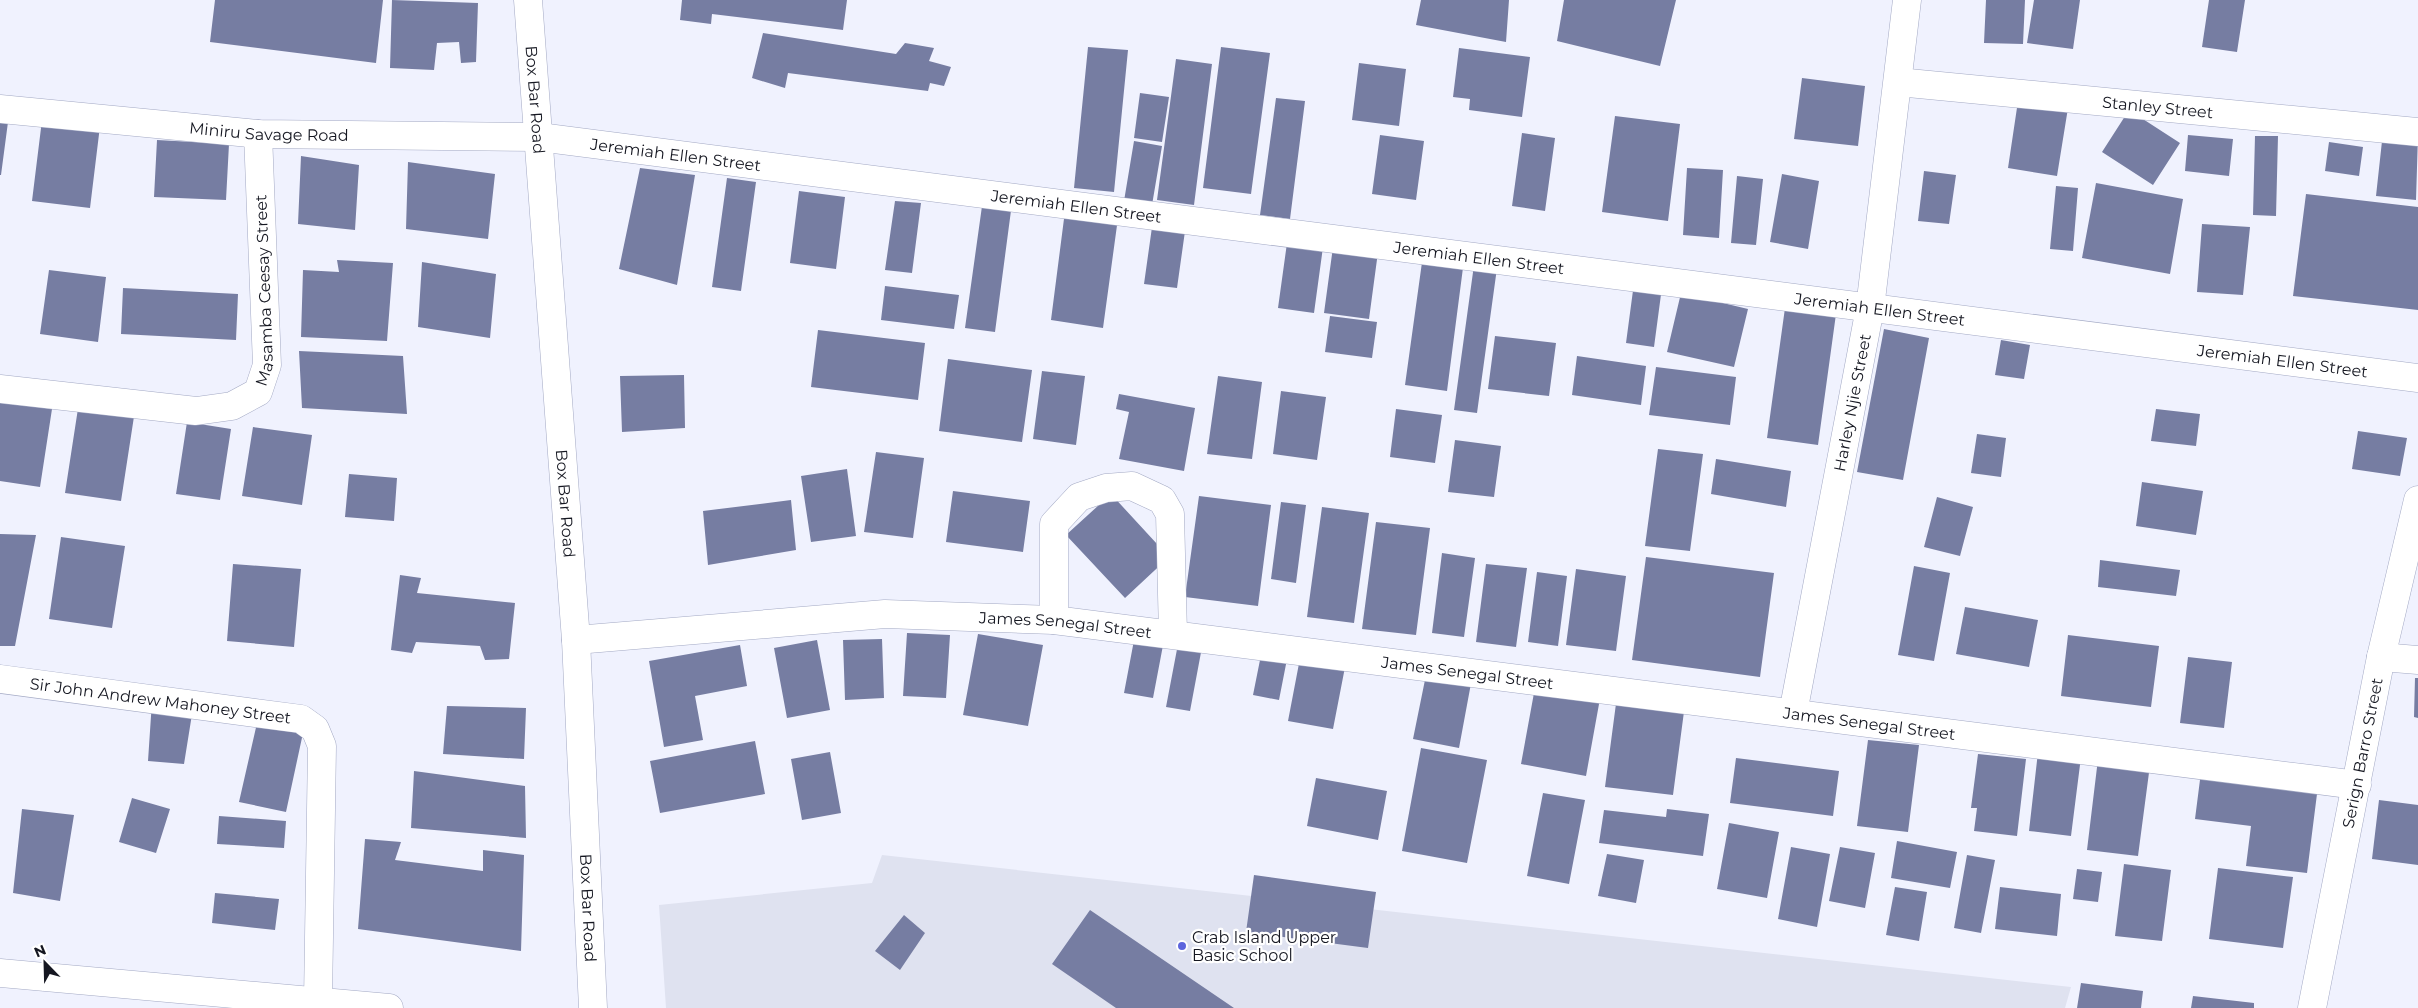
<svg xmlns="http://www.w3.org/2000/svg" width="2418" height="1008" font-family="Montserrat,sans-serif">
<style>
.built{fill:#dfe2f0}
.building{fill:#767da2}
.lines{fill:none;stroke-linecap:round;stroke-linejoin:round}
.minor-casing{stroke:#a3a9c4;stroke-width:29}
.tertiary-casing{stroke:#a3a9c4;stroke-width:29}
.minor{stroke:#fff;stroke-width:28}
.tertiary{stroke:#fff;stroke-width:28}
.poi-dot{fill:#5d65dd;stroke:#fff;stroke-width:2}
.labels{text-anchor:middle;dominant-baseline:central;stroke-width:4.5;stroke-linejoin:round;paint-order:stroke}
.street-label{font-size:16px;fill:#151721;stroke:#fff}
.poi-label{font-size:16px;fill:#151721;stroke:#fff;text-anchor:start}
</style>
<rect width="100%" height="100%" fill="#f0f2fe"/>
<path class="built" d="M 882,855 L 2071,987 L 2065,1008 L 666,1008 L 659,905 L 872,883 Z"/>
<path class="building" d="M 215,0 L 383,0 L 376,63 L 210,42 Z
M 392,0 L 478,3 L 476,62 L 461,63 L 459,42 L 437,43 L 434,70 L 390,68 Z
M 682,0 L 847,0 L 843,30 L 712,14 L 711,24 L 680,20 Z
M 1421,0 L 1509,0 L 1506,42 L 1416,25 Z
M 1564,0 L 1676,0 L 1660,66 L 1557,41 Z
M 1986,0 L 2025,0 L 2023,44 L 1984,43 Z
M 2034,0 L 2080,0 L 2073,49 L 2027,43 Z
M 2209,0 L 2245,0 L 2237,52 L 2202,47 Z
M 763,33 L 896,54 L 905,43 L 934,48 L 929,61 L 951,67 L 944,86 L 930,83 L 928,91 L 788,73 L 785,88 L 752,78 Z
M 1088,47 L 1128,50 L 1114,192 L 1074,188 Z
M 1221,47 L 1270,53 L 1251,194 L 1203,188 Z
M 1459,48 L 1530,57 L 1522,117 L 1469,110 L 1470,99 L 1453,97 Z
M 1176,59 L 1212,64 L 1194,205 L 1157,200 Z
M 1359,63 L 1406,69 L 1399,126 L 1352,120 Z
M 1802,78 L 1865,86 L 1858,146 L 1794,139 Z
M 1140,93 L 1169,97 L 1162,142 L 1134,138 Z
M 1276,98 L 1305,101 L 1290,219 L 1260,215 Z
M 2018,101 L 2068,108 L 2057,176 L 2008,168 Z
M 2129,110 L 2180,143 L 2153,185 L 2102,152 Z
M 1615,116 L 1680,124 L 1668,221 L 1602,212 Z
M 42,120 L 100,126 L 90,208 L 32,201 Z
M 0,121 L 8,122 L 1,175 L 0,175 Z
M 2383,132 L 2418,135 L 2416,200 L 2376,196 Z
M 1522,133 L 1555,138 L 1545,211 L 1512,206 Z
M 1380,135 L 1424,141 L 1416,200 L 1372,194 Z
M 2188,135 L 2233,139 L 2229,176 L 2185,171 Z
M 2255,136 L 2278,136 L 2276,216 L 2253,215 Z
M 157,140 L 229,144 L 226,200 L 154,197 Z
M 1134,141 L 1162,146 L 1152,205 L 1124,201 Z
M 2329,142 L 2363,147 L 2359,176 L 2325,171 Z
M 301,156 L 359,165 L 355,230 L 298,224 Z
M 408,162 L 495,174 L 488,239 L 406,229 Z
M 640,168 L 695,175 L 677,285 L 619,269 Z
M 1687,168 L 1723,170 L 1719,238 L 1683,235 Z
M 1924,171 L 1956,175 L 1949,224 L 1918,221 Z
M 1782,174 L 1819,181 L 1808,249 L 1770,242 Z
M 1737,176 L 1763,179 L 1756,245 L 1731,243 Z
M 727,178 L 756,182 L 741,291 L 712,287 Z
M 2096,183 L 2183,199 L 2170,274 L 2082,258 Z
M 2056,186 L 2078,188 L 2073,251 L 2050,249 Z
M 799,191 L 845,197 L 836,269 L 790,263 Z
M 2306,194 L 2418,207 L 2418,310 L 2293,296 Z
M 983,199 L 1012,203 L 995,332 L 965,328 Z
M 895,201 L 921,203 L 912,273 L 885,270 Z
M 1065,211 L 1118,218 L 1103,328 L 1051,320 Z
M 1153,220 L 1186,224 L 1177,288 L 1144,284 Z
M 2202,224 L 2250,227 L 2243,295 L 2197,292 Z
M 1287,243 L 1323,247 L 1314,313 L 1278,308 Z
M 1333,247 L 1378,252 L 1369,319 L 1324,313 Z
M 1423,255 L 1464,260 L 1447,391 L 1405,385 Z
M 337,260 L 393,263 L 387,341 L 301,337 L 303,270 L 339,272 Z
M 422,262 L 496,274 L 490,338 L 418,327 Z
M 1474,265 L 1497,268 L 1477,413 L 1454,410 Z
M 49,270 L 106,277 L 98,342 L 40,334 Z
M 1634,283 L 1662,287 L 1654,347 L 1626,343 Z
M 885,286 L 959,295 L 954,329 L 881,320 Z
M 123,288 L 238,294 L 236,340 L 121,334 Z
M 1681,293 L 1748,309 L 1734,367 L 1667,352 Z
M 1785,308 L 1836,314 L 1818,445 L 1767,438 Z
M 1330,316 L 1377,322 L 1372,358 L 1325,352 Z
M 1884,329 L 1929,338 L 1903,480 L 1857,472 Z
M 818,330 L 925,343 L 918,400 L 811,387 Z
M 1495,336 L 1556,343 L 1549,396 L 1488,389 Z
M 2001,340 L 2030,345 L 2024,379 L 1995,375 Z
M 299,351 L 403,356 L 407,414 L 302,408 Z
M 1577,356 L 1646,366 L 1641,405 L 1572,395 Z
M 948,359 L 1032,370 L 1022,442 L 939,431 Z
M 1656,367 L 1736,377 L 1730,425 L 1649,415 Z
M 1042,371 L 1085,376 L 1076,445 L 1033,439 Z
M 684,375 L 685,428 L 622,432 L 620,376 Z
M 1218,376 L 1262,382 L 1252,459 L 1207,454 Z
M 1281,391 L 1326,397 L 1317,460 L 1273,454 Z
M 1119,394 L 1195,408 L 1184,471 L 1119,459 L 1129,412 L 1116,409 Z
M 0,401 L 52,409 L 40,487 L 0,481 Z
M 79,402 L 135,410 L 121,501 L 65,493 Z
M 1396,409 L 1442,415 L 1435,463 L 1390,457 Z
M 2156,409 L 2200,414 L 2196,446 L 2151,441 Z
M 187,422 L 231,429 L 220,500 L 176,494 Z
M 253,427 L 312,435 L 302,505 L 242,496 Z
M 2358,431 L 2407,438 L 2400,476 L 2352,469 Z
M 1977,434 L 2006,438 L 2001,477 L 1971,473 Z
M 1455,440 L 1501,446 L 1494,497 L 1448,492 Z
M 1658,449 L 1703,454 L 1690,551 L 1645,546 Z
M 876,452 L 924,458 L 913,538 L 864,532 Z
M 1716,459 L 1791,471 L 1786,507 L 1711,494 Z
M 847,469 L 856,536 L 811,542 L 801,476 Z
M 349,474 L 397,478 L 394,521 L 345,517 Z
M 2142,482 L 2203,491 L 2196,535 L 2136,526 Z
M 953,491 L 1030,501 L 1023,552 L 946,542 Z
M 1111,494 L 1169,557 L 1125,598 L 1066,535 Z
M 1199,496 L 1271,505 L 1258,606 L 1185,597 Z
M 1937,497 L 1973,507 L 1960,556 L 1924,547 Z
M 791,500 L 796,550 L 708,565 L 703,511 Z
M 1281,502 L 1306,505 L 1296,583 L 1271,579 Z
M 1322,507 L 1369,513 L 1354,623 L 1307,617 Z
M 1376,522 L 1430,528 L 1416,635 L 1362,629 Z
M 0,534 L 36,535 L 15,646 L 0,646 Z
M 61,537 L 125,546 L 112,628 L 49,619 Z
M 1442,553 L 1475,558 L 1464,637 L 1432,633 Z
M 1646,557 L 1774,573 L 1760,677 L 1632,660 Z
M 2100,560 L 2180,570 L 2176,596 L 2098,587 Z
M 233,564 L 301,569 L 294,647 L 227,641 Z
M 1486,564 L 1527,568 L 1516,647 L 1476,642 Z
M 1914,566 L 1950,573 L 1934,661 L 1898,655 Z
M 1576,569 L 1626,576 L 1616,651 L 1566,645 Z
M 1537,572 L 1567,576 L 1558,646 L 1528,642 Z
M 400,575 L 421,578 L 417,593 L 515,603 L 509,659 L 485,660 L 480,646 L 416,642 L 412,653 L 391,650 Z
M 1965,607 L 2038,620 L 2029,667 L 1956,654 Z
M 907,633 L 950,635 L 946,698 L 903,696 Z
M 978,634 L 1043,645 L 1028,726 L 963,715 Z
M 1135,635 L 1164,640 L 1153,698 L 1124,693 Z
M 2068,635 L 2159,646 L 2151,707 L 2061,696 Z
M 882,639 L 884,698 L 845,700 L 843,640 Z
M 817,640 L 830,710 L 787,718 L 774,648 Z
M 1178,644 L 1202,647 L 1190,711 L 1166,707 Z
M 740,645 L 747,686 L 695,696 L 703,740 L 664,747 L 649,661 Z
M 1262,650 L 1288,654 L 1279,700 L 1253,695 Z
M 1301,653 L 1346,662 L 1333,729 L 1288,721 Z
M 2188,657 L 2232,662 L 2224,728 L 2180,723 Z
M 1427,670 L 1472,678 L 1459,748 L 1413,739 Z
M 2415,678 L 2418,678 L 2418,718 L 2414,717 Z
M 1536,682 L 1601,693 L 1586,776 L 1521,764 Z
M 1617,696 L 1685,704 L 1673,795 L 1605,787 Z
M 152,701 L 193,708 L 184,764 L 148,761 Z
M 447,706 L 526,708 L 524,759 L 443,754 Z
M 257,723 L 303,733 L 286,812 L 239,802 Z
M 1868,740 L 1919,745 L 1908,832 L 1857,826 Z
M 755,741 L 765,794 L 660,813 L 650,761 Z
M 1421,748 L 1487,760 L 1467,863 L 1402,851 Z
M 830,752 L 841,813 L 802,820 L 791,759 Z
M 2038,752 L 2081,757 L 2071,836 L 2029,831 Z
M 1978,754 L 2026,759 L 2017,836 L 1974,831 L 1977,808 L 1971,808 Z
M 1736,758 L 1839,771 L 1833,816 L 1730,803 Z
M 2098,759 L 2150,765 L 2138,856 L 2087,850 Z
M 414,771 L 525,786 L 526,838 L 411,828 Z
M 2201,772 L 2318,786 L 2307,873 L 2246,866 L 2251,826 L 2195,819 Z
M 1316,778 L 1387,791 L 1378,840 L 1307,826 Z
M 1543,793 L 1585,800 L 1569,884 L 1527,876 Z
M 132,798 L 170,809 L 156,853 L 119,842 Z
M 2379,800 L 2418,805 L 2418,865 L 2372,859 Z
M 22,809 L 74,815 L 60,901 L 13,893 Z
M 1667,809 L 1709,814 L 1703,856 L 1599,843 L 1604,810 L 1666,817 Z
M 219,816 L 286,821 L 284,848 L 217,844 Z
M 1729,823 L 1779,832 L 1767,898 L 1717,889 Z
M 365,839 L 401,842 L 395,860 L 483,871 L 483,850 L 524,855 L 521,951 L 358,929 Z
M 1897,841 L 1957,852 L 1950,888 L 1891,878 Z
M 1791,847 L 1830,854 L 1817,927 L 1778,919 Z
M 1840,847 L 1875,853 L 1865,908 L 1829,901 Z
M 1607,854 L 1644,860 L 1636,903 L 1598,896 Z
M 1967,855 L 1995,860 L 1981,933 L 1954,928 Z
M 2124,864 L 2171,870 L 2162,941 L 2115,936 Z
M 2218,868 L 2293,877 L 2283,948 L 2209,939 Z
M 2077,869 L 2102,872 L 2098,902 L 2073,899 Z
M 1254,875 L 1376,892 L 1368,948 L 1246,932 Z
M 1895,887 L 1927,892 L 1919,941 L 1886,935 Z
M 2000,887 L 2061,894 L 2057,936 L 1995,929 Z
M 215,893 L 279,899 L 275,930 L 212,923 Z
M 1090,910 L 1234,1008 L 1116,1008 L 1052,964 Z
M 904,915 L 925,933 L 900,970 L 875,951 Z
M 2081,983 L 2143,991 L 2141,1008 L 2077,1008 Z
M 2193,996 L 2254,1003 L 2254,1008 L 2191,1008 Z"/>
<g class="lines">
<g class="minor-casing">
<g id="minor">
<path id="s1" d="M 1898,82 L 2418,132"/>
<path id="s2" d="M 0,109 L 258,134 L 539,137 L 2418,378"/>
<path id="s3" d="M 0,389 L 196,411 L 232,406 L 258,392 L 267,365 L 258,134"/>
<path d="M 1054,620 L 1054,524 L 1079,497 L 1106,488 L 1132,486 L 1162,500 L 1170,514 L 1173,634"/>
<path id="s4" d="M 576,640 L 885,614 L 1054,620 L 2357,785"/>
<path d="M 2381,657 L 2418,660"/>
<path id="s5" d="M 0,679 L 301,719 L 315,729 L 322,746 L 318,1001"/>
<path id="s6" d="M 1793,713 L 1870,308 L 1907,0"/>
<path d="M 0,973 L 389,1008"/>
<path id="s7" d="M 2312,1008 L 2381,657 L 2418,500"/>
</g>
</g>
<g class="tertiary-casing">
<g id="tertiary">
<path id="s8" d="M 528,0 L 576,640 L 593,1008"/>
</g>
</g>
<use href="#minor" class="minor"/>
<use href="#tertiary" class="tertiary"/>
</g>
<circle class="poi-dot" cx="1182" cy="946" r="5"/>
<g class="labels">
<g class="street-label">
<text stroke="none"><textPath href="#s8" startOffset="100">Box Bar Road</textPath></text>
<text stroke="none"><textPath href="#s1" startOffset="261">Stanley Street</textPath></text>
<text stroke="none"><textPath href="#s2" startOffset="270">Miniru Savage Road</textPath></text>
<text stroke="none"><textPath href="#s2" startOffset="678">Jeremiah Ellen Street</textPath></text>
<text stroke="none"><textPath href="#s2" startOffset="1082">Jeremiah Ellen Street</textPath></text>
<text stroke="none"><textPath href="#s2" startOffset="1488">Jeremiah Ellen Street</textPath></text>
<text stroke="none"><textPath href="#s3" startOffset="366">Masamba Ceesay Street</textPath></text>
<text stroke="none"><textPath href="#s2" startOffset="1892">Jeremiah Ellen Street</textPath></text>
<text stroke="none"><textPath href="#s2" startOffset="2298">Jeremiah Ellen Street</textPath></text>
<text stroke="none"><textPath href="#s6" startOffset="316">Harley Njie Street</textPath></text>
<text stroke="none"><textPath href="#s8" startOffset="505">Box Bar Road</textPath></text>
<text stroke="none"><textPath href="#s4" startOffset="491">James Senegal Street</textPath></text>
<text stroke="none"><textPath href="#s4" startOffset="896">James Senegal Street</textPath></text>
<text stroke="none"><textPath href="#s5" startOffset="162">Sir John Andrew Mahoney Street</textPath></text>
<text stroke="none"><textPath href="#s4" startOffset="1301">James Senegal Street</textPath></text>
<text stroke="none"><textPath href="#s7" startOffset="260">Serign Barro Street</textPath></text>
<text stroke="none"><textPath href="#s8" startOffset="910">Box Bar Road</textPath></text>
</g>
<g class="poi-label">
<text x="1192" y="937">Crab Island Upper<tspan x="1192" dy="18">Basic School</tspan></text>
</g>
</g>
<g transform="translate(45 963) rotate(337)" stroke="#ffffff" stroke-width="4" paint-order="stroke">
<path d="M0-4L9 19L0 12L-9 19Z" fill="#151721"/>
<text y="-8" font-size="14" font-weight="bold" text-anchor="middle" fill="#151721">N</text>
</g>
</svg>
